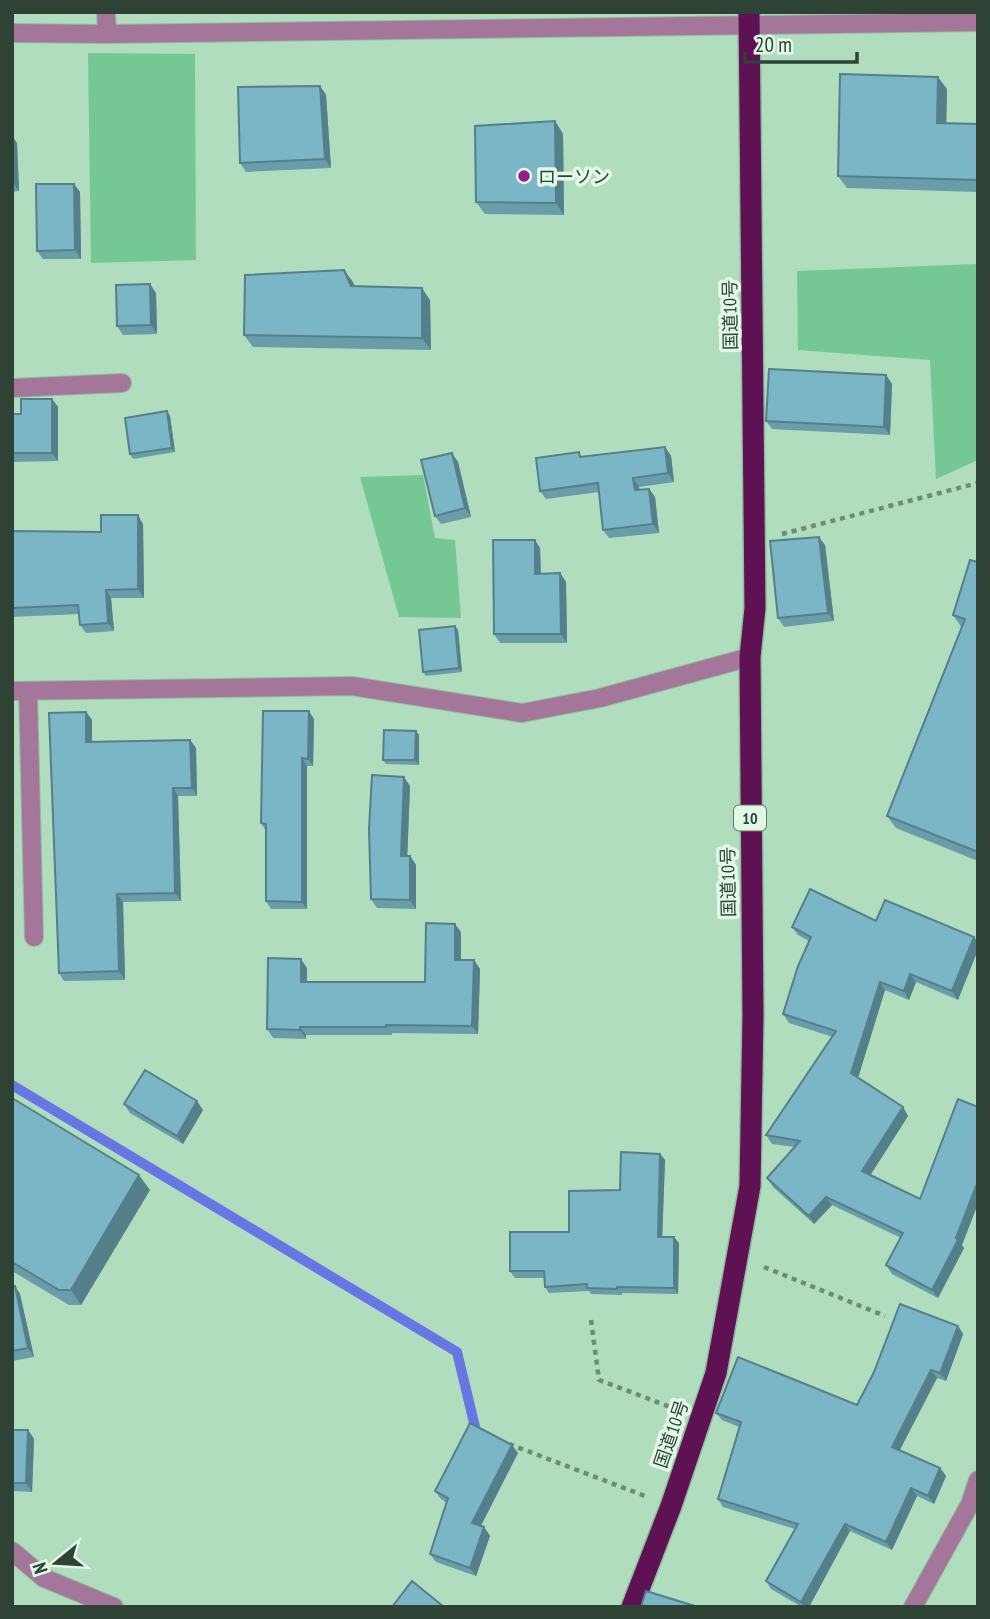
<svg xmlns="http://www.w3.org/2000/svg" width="990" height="1619" font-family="'PT Sans Narrow','Noto Sans JP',sans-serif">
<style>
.green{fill:#75c793}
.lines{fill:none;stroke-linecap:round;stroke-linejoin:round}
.stream{stroke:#6876e3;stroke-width:10}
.minor-casing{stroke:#93bb9f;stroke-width:20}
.highway-casing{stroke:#93bb9f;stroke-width:24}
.path{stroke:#6c8c76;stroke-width:4.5;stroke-dasharray:5 5;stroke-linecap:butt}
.minor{stroke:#a4779a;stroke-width:18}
.highway{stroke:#5e1253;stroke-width:21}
.wall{fill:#699da9}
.shaded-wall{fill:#557f8a}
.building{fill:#7ab6c5;stroke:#557f8a;stroke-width:2}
.poi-dot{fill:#922181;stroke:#e1f8e7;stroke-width:2.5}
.labels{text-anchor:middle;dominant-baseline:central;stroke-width:7;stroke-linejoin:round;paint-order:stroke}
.shield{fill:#e1f8e7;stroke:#64796b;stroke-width:2}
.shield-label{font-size:16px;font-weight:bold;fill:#2f4236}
.poi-label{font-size:18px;fill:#2f4236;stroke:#e1f8e7;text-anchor:start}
.street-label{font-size:18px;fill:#2f4236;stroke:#e1f8e7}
</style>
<rect width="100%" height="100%" fill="#afddbd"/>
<path class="green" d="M 88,53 L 195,54 L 196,260 L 91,263 Z
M 978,264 L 978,460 L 936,479 L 930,360 L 798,350 L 797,271 Z
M 423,475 L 435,538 L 455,540 L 461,618 L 399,617 L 360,477 Z"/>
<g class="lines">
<path class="stream" d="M 12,1085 L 457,1352 L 476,1431"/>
<g class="minor-casing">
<path id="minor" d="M 106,12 L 107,34
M 12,33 L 107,34 L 978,22
M 12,388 L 122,383
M 12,691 L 352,686 L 522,713 L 600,698 L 750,657
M 28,691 L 34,937
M 12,1551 L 44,1578 L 114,1607
M 913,1607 L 970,1504 L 978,1480"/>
</g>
<g class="highway-casing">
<path id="highway" d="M 632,1607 L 671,1506 L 716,1373 L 750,1186 L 753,1015 L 750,657 L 755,608 L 749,12"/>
</g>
<path class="path" d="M 782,534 L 978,483
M 764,1267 L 885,1316
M 591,1320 L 599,1380 L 673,1408
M 509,1444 L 645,1496"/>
<use href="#minor" class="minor"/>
<use href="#highway" class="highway"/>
</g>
<path class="wall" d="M 320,86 L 326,95 L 331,168 L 246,172 L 240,163 Z
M 947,89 L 946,124 L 978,124 L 978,192 L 847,188 L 838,176 Z
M 555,121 L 563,134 L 564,215 L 485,214 L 476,202 Z
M 12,136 L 17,143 L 19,191 L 12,192 Z
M 74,184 L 80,192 L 81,259 L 43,259 L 37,251 Z
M 344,270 L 354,286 L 430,300 L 431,350 L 253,347 L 244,335 Z
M 156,293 L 157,334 L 123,335 L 117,326 Z
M 886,375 L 892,384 L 890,435 L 772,429 L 766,421 Z
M 52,399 L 58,407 L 58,461 L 12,462 L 12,414 L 21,414 Z
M 167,411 L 170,416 L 175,452 L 133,459 L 130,454 Z
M 665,447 L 671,456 L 674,482 L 639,487 L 640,490 L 649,489 L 655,497 L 659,533 L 609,538 L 603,530 L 599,492 L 546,499 L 540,491 L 582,456 Z
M 458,462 L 471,517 L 441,524 L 435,516 Z
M 143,524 L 144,598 L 111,598 L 114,631 L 86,633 L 80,625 L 79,614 L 12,617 L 12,531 L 101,532 Z
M 825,545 L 834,621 L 784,627 L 778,618 Z
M 540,548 L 541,574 L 560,573 L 566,582 L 567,643 L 500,643 L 494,634 Z
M 978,562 L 978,861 L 896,828 L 887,816 L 962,628 L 953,615 Z
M 458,630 L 462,672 L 426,676 L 423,672 Z
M 86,712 L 92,720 L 92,742 L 190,740 L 196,748 L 197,796 L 178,796 L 181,901 L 123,902 L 125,980 L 64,981 L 59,973 Z
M 314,719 L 313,766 L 307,766 L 307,909 L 271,909 L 266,901 L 266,831 L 261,823 Z
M 416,731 L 419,735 L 419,765 L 386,764 L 383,760 Z
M 410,786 L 407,856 L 410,856 L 416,865 L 416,909 L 377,908 L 371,899 Z
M 876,921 L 974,937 L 958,1000 L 916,982 L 909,1000 L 885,990 L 858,1078 L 903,1107 L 908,1116 L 870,1175 L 962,1245 L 964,1248 L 938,1298 L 892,1274 L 886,1265 L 901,1238 L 832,1205 L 814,1224 L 773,1187 L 767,1178 L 795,1147 L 772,1144 L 766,1135 L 833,1037 L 789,1023 L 783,1014 L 809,941 L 798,935 L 792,927 Z
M 461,932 L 461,960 L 474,960 L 480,969 L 478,1034 L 392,1033 L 392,1035 L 306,1035 L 306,1039 L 273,1038 L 267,1029 L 307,968 L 307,982 L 425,982 Z
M 12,1098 L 150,1190 L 81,1305 L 69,1305 L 12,1271 Z
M 124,1104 L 203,1110 L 183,1144 L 130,1113 Z
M 660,1154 L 665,1160 L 662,1237 L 679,1243 L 678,1294 L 622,1293 L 622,1295 L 591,1294 L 589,1291 L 549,1293 L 545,1287 L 544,1278 L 515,1278 L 510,1271 L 569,1232 L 620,1190 Z
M 12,1286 L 20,1294 L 34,1357 L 12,1361 Z
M 958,1326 L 963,1334 L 946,1381 L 937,1378 L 900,1450 L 940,1468 L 946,1476 L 934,1504 L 917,1496 L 892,1550 L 850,1531 L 809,1607 L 802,1607 L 771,1589 L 766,1581 L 795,1529 L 723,1507 L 718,1499 L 739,1427 L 722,1420 L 716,1413 L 857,1405 Z
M 12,1430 L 28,1430 L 34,1439 L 32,1492 L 12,1491 Z
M 518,1453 L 481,1526 L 484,1527 L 490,1536 L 476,1576 L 436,1562 L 430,1554 L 447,1503 L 441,1499 L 435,1491 Z"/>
<path class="shaded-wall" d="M 938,77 L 947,89 L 946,136 L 937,123 Z
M 320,86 L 326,95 L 331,168 L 325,159 Z
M 555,121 L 563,134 L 564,215 L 556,203 Z
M 12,136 L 17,143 L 19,191 L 13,183 Z
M 74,184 L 80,192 L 81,259 L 75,250 Z
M 344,270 L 353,282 L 360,298 L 351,286 Z
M 150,284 L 156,293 L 157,334 L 151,325 Z
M 422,288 L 430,300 L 431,350 L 422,338 Z
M 886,375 L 892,384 L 890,435 L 884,427 Z
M 52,399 L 58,407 L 58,461 L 52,453 Z
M 167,411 L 170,416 L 175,452 L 172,448 Z
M 665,447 L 671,456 L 674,482 L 668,473 Z
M 452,453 L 458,462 L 471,517 L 465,508 Z
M 633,478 L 639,487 L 641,499 L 635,490 Z
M 649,489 L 655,497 L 659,533 L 653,524 Z
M 138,515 L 143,524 L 144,598 L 138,589 Z
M 819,537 L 825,545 L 834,621 L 828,613 Z
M 535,540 L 540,548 L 541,582 L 535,574 Z
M 560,573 L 566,582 L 567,643 L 561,634 Z
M 106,590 L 111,598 L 114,631 L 108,623 Z
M 455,626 L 458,630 L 462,672 L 459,668 Z
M 309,711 L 314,719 L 313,766 L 308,759 Z
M 86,712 L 92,720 L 92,750 L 86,742 Z
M 416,731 L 419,735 L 419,765 L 415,760 Z
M 190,740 L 196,748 L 197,796 L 192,788 Z
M 302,758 L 307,766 L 307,909 L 302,902 Z
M 404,777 L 410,786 L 407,865 L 401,856 Z
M 173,788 L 178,796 L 181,901 L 175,893 Z
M 410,856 L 416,865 L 416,909 L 410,900 Z
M 117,894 L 123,902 L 125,980 L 119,971 Z
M 455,924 L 461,932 L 461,968 L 455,960 Z
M 974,937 L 978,942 L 978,950 L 958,1000 L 952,991 Z
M 301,959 L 307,968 L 307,990 L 301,982 Z
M 474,960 L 480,969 L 478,1034 L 472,1026 Z
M 910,974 L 916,982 L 909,1000 L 904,991 Z
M 880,982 L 885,990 L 857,1081 L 851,1073 Z
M 300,1027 L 306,1035 L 306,1039 L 300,1030 Z
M 197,1101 L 203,1110 L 183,1144 L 177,1136 Z
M 903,1107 L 908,1116 L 868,1179 L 862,1171 Z
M 660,1154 L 665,1160 L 662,1243 L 658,1237 Z
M 139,1175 L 150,1190 L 81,1305 L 71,1290 Z
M 978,1181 L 978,1204 L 962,1245 L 964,1248 L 938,1298 L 932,1290 L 956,1238 Z
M 826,1197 L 832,1205 L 814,1224 L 809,1216 Z
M 674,1237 L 679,1243 L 678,1294 L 674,1288 Z
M 15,1286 L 20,1294 L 34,1357 L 28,1348 Z
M 958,1326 L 963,1334 L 946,1381 L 940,1373 Z
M 931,1370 L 937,1378 L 897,1455 L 892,1447 Z
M 28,1430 L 34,1439 L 32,1492 L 26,1483 Z
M 512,1445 L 518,1453 L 478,1531 L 472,1523 Z
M 940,1468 L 946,1476 L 934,1504 L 928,1496 Z
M 911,1488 L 917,1496 L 892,1550 L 886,1542 Z
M 845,1524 L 850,1531 L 809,1607 L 805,1607 L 801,1602 Z
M 484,1527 L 490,1536 L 476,1576 L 470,1568 Z"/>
<path class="building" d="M 840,74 L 938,77 L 937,123 L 978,124 L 978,180 L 838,176 Z
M 320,86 L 325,159 L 240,163 L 238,87 Z
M 555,121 L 556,203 L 476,202 L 475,126 Z
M 36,184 L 74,184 L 75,250 L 37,251 Z
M 344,270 L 351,286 L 422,288 L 422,338 L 244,335 L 245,275 Z
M 150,284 L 151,325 L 117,326 L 116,285 Z
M 769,369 L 886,375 L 884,427 L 766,421 Z
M 21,399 L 52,399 L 52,453 L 12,453 L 12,414 L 21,414 Z
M 167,411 L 172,448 L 130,454 L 125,418 Z
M 665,447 L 668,473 L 633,478 L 635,490 L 649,489 L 653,524 L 603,530 L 598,483 L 540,491 L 536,458 L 579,452 L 580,457 Z
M 452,453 L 465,508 L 435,516 L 421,460 Z
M 101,515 L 138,515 L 138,589 L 106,590 L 108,623 L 80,625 L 78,605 L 12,608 L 12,531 L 101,532 Z
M 819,537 L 828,613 L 778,618 L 770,541 Z
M 493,540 L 535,540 L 535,574 L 560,573 L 561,634 L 494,634 Z
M 970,560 L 978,562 L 978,852 L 887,816 L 965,619 L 953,615 Z
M 455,626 L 459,668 L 423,672 L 419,630 Z
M 263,711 L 309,711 L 308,759 L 302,758 L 302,902 L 266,901 L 266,824 L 261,823 Z
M 86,712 L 86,742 L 190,740 L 192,788 L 173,788 L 175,893 L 117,894 L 119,971 L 59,973 L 49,713 Z
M 384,730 L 416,731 L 415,760 L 383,760 Z
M 372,775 L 404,777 L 401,856 L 410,856 L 410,900 L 371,899 L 369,829 Z
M 810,889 L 876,921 L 885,900 L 974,937 L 952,991 L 910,974 L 904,991 L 880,982 L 851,1073 L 903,1107 L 862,1171 L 920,1199 L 958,1099 L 978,1107 L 978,1181 L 956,1238 L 958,1240 L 932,1290 L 886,1265 L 903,1233 L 826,1197 L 809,1216 L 767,1178 L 800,1141 L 766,1135 L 836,1031 L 783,1014 L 798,966 L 811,937 L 792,927 Z
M 426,923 L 455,924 L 455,960 L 474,960 L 472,1026 L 386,1025 L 386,1027 L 300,1027 L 300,1030 L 267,1029 L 268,958 L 301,959 L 301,982 L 425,982 Z
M 145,1070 L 197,1101 L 177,1136 L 124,1104 Z
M 12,1098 L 139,1175 L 71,1290 L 59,1290 L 12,1262 Z
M 621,1152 L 660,1154 L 658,1237 L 674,1237 L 674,1288 L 617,1287 L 617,1289 L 587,1288 L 587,1284 L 545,1287 L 544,1271 L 510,1271 L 510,1232 L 569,1232 L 569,1191 L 620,1190 Z
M 12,1286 L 15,1286 L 28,1348 L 12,1351 Z
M 900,1304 L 958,1326 L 940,1373 L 931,1370 L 892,1447 L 940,1468 L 928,1496 L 911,1488 L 886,1542 L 845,1524 L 801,1602 L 766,1581 L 798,1524 L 718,1499 L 741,1422 L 716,1413 L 738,1357 L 857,1405 L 874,1372 Z
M 470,1423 L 512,1445 L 472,1523 L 484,1527 L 470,1568 L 430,1554 L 448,1498 L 435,1491 Z
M 12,1430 L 28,1430 L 26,1483 L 12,1483 Z
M 412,1581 L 444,1607 L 392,1607 Z
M 646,1591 L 695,1606 L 694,1607 L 641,1607 Z"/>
<circle class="poi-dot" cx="524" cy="176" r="7"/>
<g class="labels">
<rect class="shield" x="734" y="805.5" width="32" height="25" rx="5"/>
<g class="shield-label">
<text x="750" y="818">10</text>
</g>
<g class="poi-label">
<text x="538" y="176">ローソン</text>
</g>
<g class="street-label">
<text transform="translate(730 315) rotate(-91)">国道10号</text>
<text transform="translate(728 882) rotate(-91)">国道10号</text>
<text transform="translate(671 1434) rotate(-71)">国道10号</text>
</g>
</g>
<rect width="990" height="1619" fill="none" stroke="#2f4236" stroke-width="28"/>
<g transform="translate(56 1563) rotate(252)" stroke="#e1f8e7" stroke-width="5" paint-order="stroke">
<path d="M0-5L12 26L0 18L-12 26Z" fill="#2f4236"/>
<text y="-10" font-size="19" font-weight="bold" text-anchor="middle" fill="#2f4236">N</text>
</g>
<path d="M745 52v10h112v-10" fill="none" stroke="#2f4236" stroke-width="3.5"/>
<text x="755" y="52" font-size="21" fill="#2f4236" stroke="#e1f8e7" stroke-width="5" paint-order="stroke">20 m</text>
</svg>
